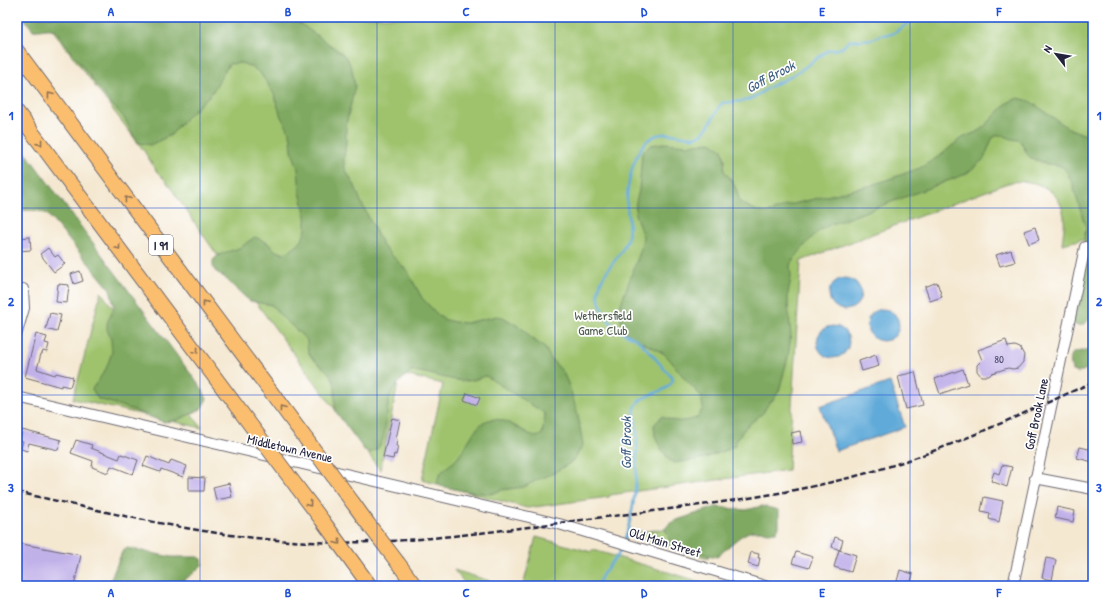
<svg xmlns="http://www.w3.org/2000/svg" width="1110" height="603" font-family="'Patrick Hand',sans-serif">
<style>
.green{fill:#9fc36d;stroke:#607254}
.forest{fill:#7fa960;stroke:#50664e}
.water{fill:#61aad9;stroke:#42668a}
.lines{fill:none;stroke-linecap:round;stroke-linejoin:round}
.stream{stroke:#61aad9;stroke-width:2.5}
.building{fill:#c1b1e9}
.minor-casing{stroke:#6c6770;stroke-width:12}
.highway-casing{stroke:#6c6770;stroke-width:16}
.minor{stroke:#fff;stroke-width:10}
.highway{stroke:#fbbe6e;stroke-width:14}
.rail{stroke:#22223b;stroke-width:2.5;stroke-dasharray:6 3;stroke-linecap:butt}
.highway-bridge-casing{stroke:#6c6770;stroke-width:16;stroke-linecap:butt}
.highway-bridge{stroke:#fbbe6e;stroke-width:14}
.oneway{stroke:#8e7054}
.grid{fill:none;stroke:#1d4ed8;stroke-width:1;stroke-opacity:0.55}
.labels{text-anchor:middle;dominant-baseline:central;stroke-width:3.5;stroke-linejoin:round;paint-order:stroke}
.number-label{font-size:11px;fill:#4a4666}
.shield{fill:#fff;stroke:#646476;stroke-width:1}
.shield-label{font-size:12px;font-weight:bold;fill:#22223b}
.park-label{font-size:13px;fill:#4e5a4c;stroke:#fff}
.street-label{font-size:13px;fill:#22223b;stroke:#fff}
.water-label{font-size:14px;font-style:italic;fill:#3e5f82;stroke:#fff}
.neatline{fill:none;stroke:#1d4ed8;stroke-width:1.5}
.grid-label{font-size:13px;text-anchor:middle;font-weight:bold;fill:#1d4ed8}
</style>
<rect width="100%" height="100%" fill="#fff"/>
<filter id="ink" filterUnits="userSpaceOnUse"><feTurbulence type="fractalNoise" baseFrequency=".025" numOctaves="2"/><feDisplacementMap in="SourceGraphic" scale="8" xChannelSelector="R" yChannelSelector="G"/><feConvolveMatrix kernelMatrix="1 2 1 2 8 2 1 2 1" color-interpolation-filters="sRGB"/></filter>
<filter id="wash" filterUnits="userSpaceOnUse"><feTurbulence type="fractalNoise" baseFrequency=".012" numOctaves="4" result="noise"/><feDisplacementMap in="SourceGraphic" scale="16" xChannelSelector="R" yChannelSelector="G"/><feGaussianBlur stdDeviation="0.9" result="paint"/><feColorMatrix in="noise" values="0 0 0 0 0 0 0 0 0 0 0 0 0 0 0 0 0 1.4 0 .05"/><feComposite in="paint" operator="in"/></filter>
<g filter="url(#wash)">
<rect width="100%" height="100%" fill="#f4e8d1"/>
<path class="green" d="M 43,17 L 1093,17 L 1093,237 L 1062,244 C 1063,235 1065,226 1064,216 C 1060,187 1030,176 1005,184 L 801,261 L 788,470 L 610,495 L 609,497 L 527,508 L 422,480 L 443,384 L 400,374 L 380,470 L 220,254 L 217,255 L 166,181 L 157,172 L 144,151 Z
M 101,292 L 202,428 L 73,399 Z
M 714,522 L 708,558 L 626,534 Z
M 536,537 L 592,552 L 593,550 L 597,551 L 715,586 L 523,586 Z
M 454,570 L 506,586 L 467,586 Z"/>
<path class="forest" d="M 23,17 L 291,17 L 343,54 L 347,58 L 352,69 L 355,86 L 346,125 L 346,142 L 344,159 L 344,165 L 346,171 L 355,186 L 361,202 L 383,246 L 408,272 L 422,298 L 438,315 L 443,319 L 454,322 L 466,323 L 497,316 L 503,317 L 523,329 L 531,338 L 545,348 L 551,359 L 563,372 L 570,388 L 578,416 L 583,445 L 574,460 L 570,463 L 550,475 L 539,479 L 524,487 L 502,490 L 491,494 L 463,491 L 440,486 L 437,481 C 440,468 452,466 459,456 C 473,437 479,409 509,423 C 518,427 527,434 537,437 L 542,434 L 545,416 L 544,413 L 486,376 C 480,377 474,381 468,381 C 448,381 430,372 411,371 C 405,377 396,384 392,392 C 383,409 391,447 370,453 L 365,451 L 336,412 C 333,401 338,388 332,378 C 327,367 312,362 309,353 C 307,349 307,344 307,340 L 279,314 L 272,305 L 250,301 L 245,297 L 224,277 L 215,271 L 213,266 L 213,260 C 221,252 229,252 239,248 C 245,245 249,240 255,237 L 268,243 L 276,251 L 282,253 L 288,252 L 298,245 L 302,240 L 306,229 L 306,216 L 300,192 L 298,169 L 292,151 L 291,138 L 287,127 L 281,117 L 274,94 L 261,74 L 252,67 L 241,63 L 229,64 L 211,94 L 186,118 L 171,135 L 150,145 L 139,143 C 133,136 131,131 127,123 C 123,116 118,110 112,105 L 55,30 C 47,27 41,31 33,30 Z
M 1018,98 L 1030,101 L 1068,128 L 1093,138 L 1093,316 C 1088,320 1083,328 1075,325 L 1074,322 L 1080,265 L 1086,228 L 1072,183 L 1067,172 L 1063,167 L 1058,165 L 1047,164 L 1031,158 L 1027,154 L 1022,143 L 1018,140 L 1012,139 L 1002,135 L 997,135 L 992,139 L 984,159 L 966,174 L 841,221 C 817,227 808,242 793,260 L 790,265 L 791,277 L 788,294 L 788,305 L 791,335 L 788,357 L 779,391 L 773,400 L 768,404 L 763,413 L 746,427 L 739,436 L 734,446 L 729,449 L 702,459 L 674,463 L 669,460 L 660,447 L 655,436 L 654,425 L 662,416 C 675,423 682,422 697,418 L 703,408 L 701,396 L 685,379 L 671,361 L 663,353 L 632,337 L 623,329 L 621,318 L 620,306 L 641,249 L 643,237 L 635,214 L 636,202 L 639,190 L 642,153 L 651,145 L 664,143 L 687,145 L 711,142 L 722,149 L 725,160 L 724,171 C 733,181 737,189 740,202 C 761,213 762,217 785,206 L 872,185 L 920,168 L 941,155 L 960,139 L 981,130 L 1007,103 Z
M 17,141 L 202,389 L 207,399 L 201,409 L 191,414 L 175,421 L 163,422 L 131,409 L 98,399 L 92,389 L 106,369 L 112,352 L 111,340 L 107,329 L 107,323 L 114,307 L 110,289 L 48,215 C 38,208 28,211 17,210 Z
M 1093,350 L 1093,366 L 1078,373 L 1072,371 L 1070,359 L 1072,354 L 1074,352 Z
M 762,506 L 779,510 L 779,527 L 776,532 C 768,533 761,530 753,531 C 740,533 727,549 717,557 L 677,548 C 669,544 669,537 665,529 L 669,524 L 674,521 L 716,507 L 746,510 Z
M 127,548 L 171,557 L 198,557 L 202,559 L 203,564 C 197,570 189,578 181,581 C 161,589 130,586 108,586 L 122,552 Z"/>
<path class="water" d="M829 294a16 16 0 1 1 32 0a16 16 0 1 1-32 0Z
M867 325a16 16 0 1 1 32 0a16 16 0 1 1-32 0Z
M817 342a16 16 0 1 1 32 0a16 16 0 1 1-32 0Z
M 890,382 L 905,427 L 836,451 L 820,406 Z"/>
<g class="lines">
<path class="stream" d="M 624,542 C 635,509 637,479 637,445 C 637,440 637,435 637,430 C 636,423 633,415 635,408 C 641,391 666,396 673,380 L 671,376 C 660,365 651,352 640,342 C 634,337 626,335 619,330 C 611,325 604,315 601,306 C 589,277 622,262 628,236 C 630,226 628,216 627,206 C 626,188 633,156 645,143 C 663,123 687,143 700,135 C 711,128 714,112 722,103 L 743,101 L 751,99 L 773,85 L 786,79 L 804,68 L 827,51 L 842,48 L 849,41 L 873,39 L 880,35 L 892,34 L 907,24 L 921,17
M 598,586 C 601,570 617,561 623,546"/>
</g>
<g id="blocks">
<path class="building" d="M 1035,227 L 1039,240 L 1029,244 L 1024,231 Z
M 30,237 L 31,250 L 17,251 L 17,238 Z
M 48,248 L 55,257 L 58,255 L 65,264 L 54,272 L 40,254 Z
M 1011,250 L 1015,262 L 1000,266 L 996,255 Z
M 80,271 L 83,281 L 74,284 L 71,274 Z
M 937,282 L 942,297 L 930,301 L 925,287 Z
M 58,284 L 69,285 L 67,303 L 56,302 Z
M 50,313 L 61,315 L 57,332 L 46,329 Z
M 36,334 L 47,337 L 45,343 L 49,344 L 47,352 L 43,351 L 42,354 L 41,354 L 37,369 L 55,375 L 56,373 L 73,377 L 70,387 L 61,385 L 61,387 L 25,377 Z
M 1006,340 L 1008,347 L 1015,346 L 1020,348 L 1024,355 L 1023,362 L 1018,368 L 1013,369 L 1008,368 L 992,373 L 989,376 L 981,376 L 977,371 L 977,365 L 982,360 L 978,350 Z
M 876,355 L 879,366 L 862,371 L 859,361 Z
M 963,369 L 968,384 L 940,394 L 935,379 Z
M 915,372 L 923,405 L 906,409 L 898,376 Z
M 467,393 L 480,398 L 477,405 L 464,400 Z
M 392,418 L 400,420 L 396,439 L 397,439 L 396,446 L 398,446 L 396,455 L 394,454 L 393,459 L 383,457 Z
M 22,430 L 61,440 L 58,450 L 29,443 L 27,451 L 21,449 L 23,441 L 20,440 Z
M 800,431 L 802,442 L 792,444 L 791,433 Z
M 76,440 L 92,445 L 91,448 L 119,459 L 121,454 L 138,460 L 134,472 L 132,474 L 111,466 L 108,473 L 92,467 L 93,461 L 71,453 Z
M 1080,447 L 1093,450 L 1093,462 L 1077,458 Z
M 147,456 L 169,465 L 171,460 L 187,466 L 183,477 L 161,469 L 160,472 L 143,466 Z
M 1002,465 L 1012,467 L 1007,487 L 991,481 L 994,472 L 999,474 Z
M 189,477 L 205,478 L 204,491 L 189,491 Z
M 229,483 L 232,497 L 216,500 L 213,487 Z
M 984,497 L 1003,501 L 999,522 L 989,519 L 990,513 L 981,511 Z
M 1057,507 L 1075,511 L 1073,522 L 1055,518 Z
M 835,537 L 843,540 L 840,550 L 832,547 Z
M 17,543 L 81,555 L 74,586 L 17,586 Z
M 839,550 L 856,555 L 851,572 L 834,567 Z
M 751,552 L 759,554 L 758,558 L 760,558 L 758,567 L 748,564 Z
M 796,552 L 813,557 L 809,568 L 792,563 Z
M 1046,558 L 1056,560 L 1052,580 L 1042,578 Z
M 900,570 L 913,574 L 910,585 L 897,581 Z"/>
</g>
</g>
<g filter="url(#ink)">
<use href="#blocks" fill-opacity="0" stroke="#6c6770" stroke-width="1"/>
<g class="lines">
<g class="minor-casing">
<path id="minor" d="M 17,332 L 24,308 L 23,289
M 17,397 L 559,524 L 765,586
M 1035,478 L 1093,489
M 1013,586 L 1085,247"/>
</g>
<g class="highway-casing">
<path id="highway" d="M 17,51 L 306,439
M 17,112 L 252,427
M 297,487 L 322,520
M 353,503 L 366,521
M 398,563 L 415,586
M 354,564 L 370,586"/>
</g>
<use href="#minor" class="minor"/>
<use href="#highway" class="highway"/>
<path class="rail" d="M 17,492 C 107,512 198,535 290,541 C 383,547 474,534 566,522 C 662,509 762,501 856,476 C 939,454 1015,417 1093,382"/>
<g class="highway-bridge-casing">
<path id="highway-bridge" d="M 252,427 L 297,487
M 306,439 L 353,503
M 322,520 L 354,564
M 366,521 L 398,563"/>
</g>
<use href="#highway-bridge" class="highway-bridge"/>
</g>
<defs><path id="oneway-chevron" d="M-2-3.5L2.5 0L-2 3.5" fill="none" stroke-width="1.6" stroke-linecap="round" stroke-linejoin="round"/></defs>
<g class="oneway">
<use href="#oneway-chevron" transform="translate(50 95) rotate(-127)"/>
<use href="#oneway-chevron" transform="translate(40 143) rotate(53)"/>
<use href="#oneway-chevron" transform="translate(127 199) rotate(-127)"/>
<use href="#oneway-chevron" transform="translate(118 247) rotate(53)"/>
<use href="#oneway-chevron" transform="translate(205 303) rotate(-127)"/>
<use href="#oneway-chevron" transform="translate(196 351) rotate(53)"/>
<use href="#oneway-chevron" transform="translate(282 408) rotate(-127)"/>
<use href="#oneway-chevron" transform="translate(309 504) rotate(53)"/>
<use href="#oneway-chevron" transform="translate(338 542) rotate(53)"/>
</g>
</g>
<path class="grid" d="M 200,17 L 200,586M 377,17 L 377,586M 555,17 L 555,586M 733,17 L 733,586M 910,17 L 910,586M 17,208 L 1093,208M 17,395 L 1093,395"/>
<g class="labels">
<g class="number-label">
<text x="999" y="359">80</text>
</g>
<rect class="shield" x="149" y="235" width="24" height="20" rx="3"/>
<g class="shield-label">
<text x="161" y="245">I 91</text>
</g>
<g class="park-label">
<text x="603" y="315">Wethersfield<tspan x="603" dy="15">Game Club</tspan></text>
</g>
<g class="street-label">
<text transform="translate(1036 414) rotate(-78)">Goff Brook Lane</text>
<text transform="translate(290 448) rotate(13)">Middletown Avenue</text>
<text transform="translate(665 542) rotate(17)">Old Main Street</text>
</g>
<g class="water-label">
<text transform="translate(770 76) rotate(-28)">Goff Brook</text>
<text transform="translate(625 443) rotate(-90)">Goff Brook</text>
</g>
</g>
<rect width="1110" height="603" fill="none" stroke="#fff" stroke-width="44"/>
<g transform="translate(1056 54) rotate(301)" stroke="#ffffff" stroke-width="3" paint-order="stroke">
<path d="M0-3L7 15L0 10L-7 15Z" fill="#22223b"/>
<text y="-6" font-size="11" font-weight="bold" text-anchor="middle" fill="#22223b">N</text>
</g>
<rect x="22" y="22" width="1066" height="559" class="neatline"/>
<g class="grid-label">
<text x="111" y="16">A</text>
<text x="288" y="16">B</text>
<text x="466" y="16">C</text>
<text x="644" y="16">D</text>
<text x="822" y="16">E</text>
<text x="999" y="16">F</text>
<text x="11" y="120">1</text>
<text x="1099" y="120">1</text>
<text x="11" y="306">2</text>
<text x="1099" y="306">2</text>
<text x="11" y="492">3</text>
<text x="1099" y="492">3</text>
<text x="111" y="597">A</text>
<text x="288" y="597">B</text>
<text x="466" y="597">C</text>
<text x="644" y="597">D</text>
<text x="822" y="597">E</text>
<text x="999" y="597">F</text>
</g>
</svg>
